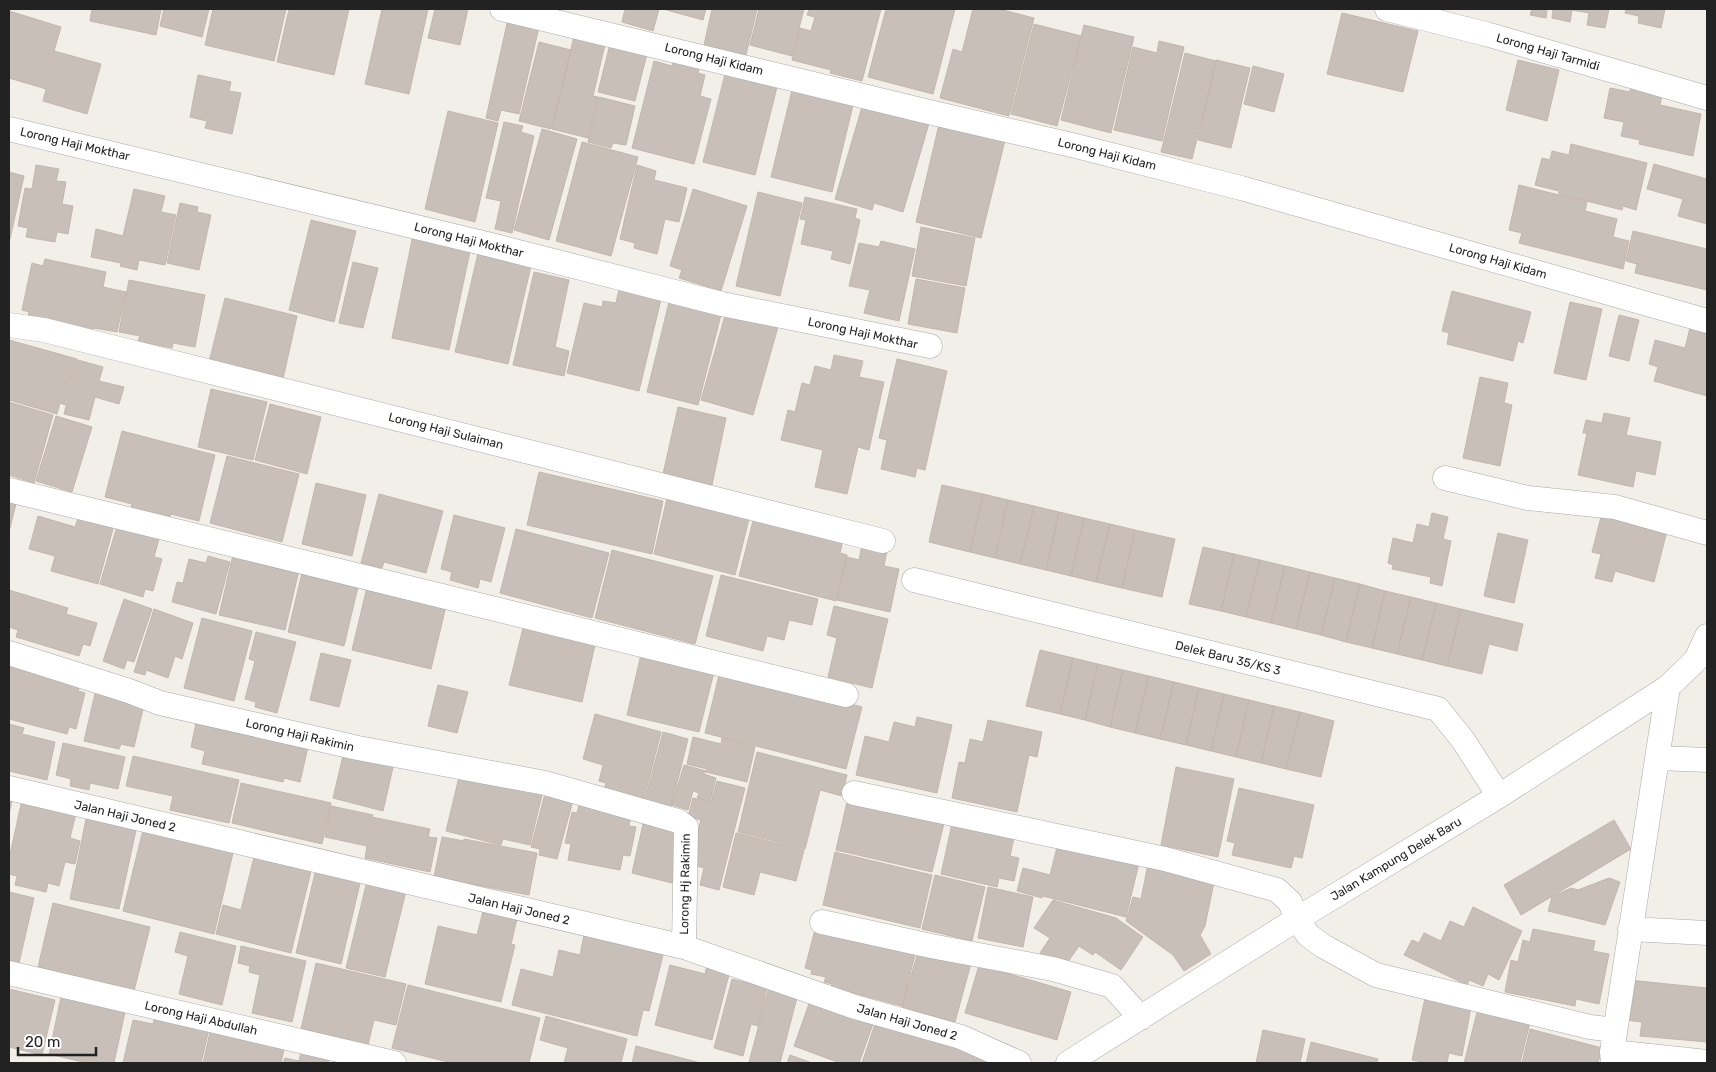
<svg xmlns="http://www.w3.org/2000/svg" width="1716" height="1072" font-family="Rubik,sans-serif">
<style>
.building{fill:#c7bfb8;stroke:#c4b6ab}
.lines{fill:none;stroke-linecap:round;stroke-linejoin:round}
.street-casing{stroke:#a9a9a9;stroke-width:25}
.street{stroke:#fff;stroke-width:24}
.labels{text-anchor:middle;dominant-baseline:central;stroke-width:4;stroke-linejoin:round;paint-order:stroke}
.street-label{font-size:12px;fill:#222;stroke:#fff}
</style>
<rect width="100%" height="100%" fill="#f2efe9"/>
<path class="building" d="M 92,9 L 161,9 L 156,35 L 90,21 Z
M 164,9 L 209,9 L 202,37 L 160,26 Z
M 213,9 L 286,9 L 274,61 L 205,45 Z
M 289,9 L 349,9 L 334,75 L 277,62 Z
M 382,9 L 428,9 L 409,94 L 365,84 Z
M 435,9 L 468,9 L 460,45 L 428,38 Z
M 625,9 L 659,9 L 653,31 L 622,22 Z
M 663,9 L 706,9 L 703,20 Z
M 712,9 L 757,9 L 746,55 L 704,45 Z
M 759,9 L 804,9 L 792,56 L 750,45 Z
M 809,9 L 881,9 L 862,81 L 830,73 L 831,70 L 792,60 L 800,28 L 811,31 L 815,17 L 807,15 Z
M 886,9 L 955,9 L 933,94 L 868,77 Z
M 973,9 L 999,9 L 1034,18 L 1009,116 L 940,98 L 953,49 L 962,52 Z
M 1532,9 L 1547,9 L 1546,18 L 1530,15 Z
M 1553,9 L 1609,9 L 1605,28 L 1587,25 L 1589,13 L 1572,10 L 1570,22 L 1552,18 Z
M 1626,9 L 1665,9 L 1661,28 L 1638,23 L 1639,16 L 1625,13 Z
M 9,11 L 61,27 L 54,51 L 101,64 L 87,114 L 43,101 L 46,89 L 9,78 Z
M 1342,13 L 1418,31 L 1403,92 L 1327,74 Z
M 508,19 L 539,27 L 519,114 L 501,110 L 498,121 L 486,118 Z
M 1034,24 L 1081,36 L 1057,126 L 1011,114 Z
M 1084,25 L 1134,37 L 1111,133 L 1061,120 Z
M 576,28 L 607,36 L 593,96 L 598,97 L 588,138 L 552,129 Z
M 612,36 L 649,46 L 635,101 L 598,92 Z
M 1159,41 L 1184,47 L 1162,141 L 1114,130 L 1133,47 L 1157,53 Z
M 539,42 L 571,50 L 551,129 L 519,121 Z
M 1185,53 L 1216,61 L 1192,159 L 1161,152 Z
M 675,55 L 701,61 L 698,73 L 705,75 L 700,96 L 711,99 L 694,164 L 632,148 L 654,61 L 672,66 Z
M 1216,60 L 1250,68 L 1231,148 L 1198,140 Z
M 1518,60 L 1559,70 L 1547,121 L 1506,110 Z
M 727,66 L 779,79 L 755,175 L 703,162 Z
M 1253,66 L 1284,74 L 1274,112 L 1244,104 Z
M 198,75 L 231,82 L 229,91 L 241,93 L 232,134 L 205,128 L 207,121 L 190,117 Z
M 794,82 L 855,97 L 832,192 L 771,177 Z
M 1631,83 L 1663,90 L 1660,105 L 1701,114 L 1693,156 L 1639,144 L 1640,140 L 1621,136 L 1624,122 L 1604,118 L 1610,88 L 1630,92 Z
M 599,97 L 635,106 L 626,145 L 613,143 L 611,148 L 588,142 Z
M 864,100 L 930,120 L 903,212 L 874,203 L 872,210 L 835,199 Z
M 448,111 L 498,123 L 475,222 L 425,209 Z
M 941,116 L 1007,132 L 981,238 L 916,222 Z
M 504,122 L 523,126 L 521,132 L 534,136 L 512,233 L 495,229 L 501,201 L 486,198 Z
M 542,129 L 577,139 L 549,240 L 514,230 Z
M 582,142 L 638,157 L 611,256 L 556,241 Z
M 1571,144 L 1647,163 L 1636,210 L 1623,206 L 1622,210 L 1559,194 L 1559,191 L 1535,185 L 1542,158 L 1550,160 L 1552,151 L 1569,155 Z
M 1654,164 L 1707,179 L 1707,224 L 1678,216 L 1683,199 L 1647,189 Z
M 36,165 L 59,169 L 56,181 L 66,182 L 62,204 L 73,206 L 68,234 L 57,232 L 55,242 L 26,237 L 28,228 L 18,226 L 25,188 L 32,189 Z
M 637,165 L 656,171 L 654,180 L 687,188 L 679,222 L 665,219 L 657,254 L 634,248 L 635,243 L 620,239 Z
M 9,172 L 24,176 L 10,239 L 9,239 Z
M 1519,185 L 1587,202 L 1585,211 L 1617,219 L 1613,237 L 1629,241 L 1623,269 L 1519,243 L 1522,233 L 1509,230 Z
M 134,189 L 165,196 L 161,212 L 176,215 L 165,265 L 139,260 L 137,270 L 120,266 L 121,263 L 91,257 L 96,229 L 123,236 Z
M 693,189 L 747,206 L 721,291 L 679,278 L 682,270 L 670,266 Z
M 758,192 L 802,203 L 780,296 L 736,286 Z
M 805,197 L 857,209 L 855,218 L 860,220 L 850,264 L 831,259 L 833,251 L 801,244 L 806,220 L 800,219 Z
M 180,203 L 198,207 L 197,212 L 211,215 L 199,270 L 167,263 Z
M 311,220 L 356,231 L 334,322 L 289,310 Z
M 921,227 L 975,238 L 966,286 L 912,276 Z
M 1633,231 L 1707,249 L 1707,290 L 1635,273 L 1637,264 L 1626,261 Z
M 413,235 L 471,247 L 449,350 L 392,338 Z
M 881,241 L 915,249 L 899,321 L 864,313 L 870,290 L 849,286 L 859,243 L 879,247 Z
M 479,249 L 532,262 L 508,364 L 455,352 Z
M 45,259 L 106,272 L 103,287 L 126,292 L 117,332 L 94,328 L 93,331 L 28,317 L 29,312 L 22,310 L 32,263 L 43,266 Z
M 353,262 L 378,268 L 363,328 L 339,323 Z
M 534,272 L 569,280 L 555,347 L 569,351 L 564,376 L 513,365 Z
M 916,279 L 965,288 L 957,333 L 908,324 Z
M 129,280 L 205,295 L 195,347 L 173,343 L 172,348 L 138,341 L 140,336 L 119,332 Z
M 621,280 L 663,291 L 639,391 L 567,373 L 584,303 L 602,307 L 603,301 L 616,303 Z
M 1452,291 L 1531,312 L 1523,343 L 1518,341 L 1513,361 L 1447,344 L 1449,333 L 1442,331 Z
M 671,294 L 723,307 L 698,405 L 647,392 Z
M 225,298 L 297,316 L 283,379 L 209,362 Z
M 1570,302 L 1602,309 L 1586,380 L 1554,373 Z
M 726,312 L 778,327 L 753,415 L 701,400 Z
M 1619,315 L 1639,320 L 1629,361 L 1609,356 Z
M 1691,324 L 1707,329 L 1706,344 L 1707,345 L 1707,396 L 1654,381 L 1658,367 L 1649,364 L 1655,340 L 1685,348 Z
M 9,340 L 77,359 L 65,405 L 60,403 L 57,414 L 9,400 Z
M 834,355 L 863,361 L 859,377 L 884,382 L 869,450 L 858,447 L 847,494 L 815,487 L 823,450 L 781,440 L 788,410 L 795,412 L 802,383 L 810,385 L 815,366 L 831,370 Z
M 897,359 L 947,371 L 925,470 L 917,468 L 915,477 L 881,469 L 887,440 L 879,438 Z
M 78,360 L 103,367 L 99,381 L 124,387 L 119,404 L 95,397 L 89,420 L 64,414 Z
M 1480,377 L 1508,383 L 1504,403 L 1512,405 L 1500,466 L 1463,458 Z
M 211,389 L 267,402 L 253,460 L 198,447 Z
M 9,402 L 53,415 L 34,483 L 9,475 Z
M 270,404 L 321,417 L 307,474 L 255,460 Z
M 678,407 L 726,418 L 712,485 L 663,474 Z
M 1604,413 L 1630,418 L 1626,435 L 1661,442 L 1655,475 L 1636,471 L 1633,487 L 1578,475 L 1587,433 L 1583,433 L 1586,420 L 1602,423 Z
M 56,416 L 92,427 L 72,492 L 36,481 Z
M 122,431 L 215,455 L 199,521 L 171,514 L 169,519 L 131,509 L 132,504 L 105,497 Z
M 227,456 L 299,474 L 282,542 L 210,523 Z
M 539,472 L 663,501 L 652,554 L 527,525 Z
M 316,483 L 366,495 L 352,556 L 302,544 Z
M 942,485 L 983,494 L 970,552 L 929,542 Z
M 379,494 L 443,511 L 426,573 L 384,562 L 382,568 L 361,563 Z
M 668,494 L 750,515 L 735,575 L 654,554 Z
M 983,494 L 1008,500 L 995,558 L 970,552 Z
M 9,498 L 17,500 L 9,532 Z
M 1008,500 L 1034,506 L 1020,564 L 995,558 Z
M 1034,506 L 1059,512 L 1046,570 L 1020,564 Z
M 1059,512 L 1084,518 L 1071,576 L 1046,570 Z
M 1432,513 L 1448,517 L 1443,539 L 1451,541 L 1442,586 L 1430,583 L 1431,577 L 1392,569 L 1393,565 L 1388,563 L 1393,538 L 1413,543 L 1417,524 L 1429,527 Z
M 1602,513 L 1667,531 L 1654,582 L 1615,571 L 1612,582 L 1595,578 L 1601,554 L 1592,552 Z
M 79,515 L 114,525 L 98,584 L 51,571 L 55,556 L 29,549 L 38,516 L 75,527 Z
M 454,515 L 505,528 L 491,582 L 480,579 L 478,588 L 450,580 L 452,572 L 441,569 Z
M 754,517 L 843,540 L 840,553 L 847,555 L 836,601 L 739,576 Z
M 1084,518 L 1110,524 L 1096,582 L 1071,576 Z
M 1110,524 L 1135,530 L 1122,588 L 1096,582 Z
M 117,526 L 159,539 L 154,557 L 162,559 L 153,591 L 145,589 L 143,597 L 100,584 Z
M 516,529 L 609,553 L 592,618 L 500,593 Z
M 1135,530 L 1175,539 L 1162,597 L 1122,588 Z
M 1498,533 L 1528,540 L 1514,603 L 1484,596 Z
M 862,545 L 887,551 L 884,566 L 899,569 L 890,612 L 837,600 L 847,557 L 859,560 Z
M 1203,547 L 1234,554 L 1221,611 L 1189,604 Z
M 612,550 L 713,576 L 695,644 L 595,618 Z
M 1234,554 L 1260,560 L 1246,617 L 1221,611 Z
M 233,555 L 299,570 L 285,630 L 219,615 Z
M 208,556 L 230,562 L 216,614 L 172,602 L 177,582 L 183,583 L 189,559 L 206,563 Z
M 1260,560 L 1285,566 L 1271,623 L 1246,617 Z
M 1285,566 L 1310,572 L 1296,629 L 1271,623 Z
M 1310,572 L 1335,578 L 1321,635 L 1296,629 Z
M 302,573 L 358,587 L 344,646 L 288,632 Z
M 721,575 L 818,599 L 812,625 L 789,620 L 784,640 L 767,636 L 763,651 L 706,636 Z
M 1335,578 L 1360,584 L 1346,642 L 1321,635 Z
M 1360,584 L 1385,591 L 1372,648 L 1346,642 Z
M 367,587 L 446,606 L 431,669 L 352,650 Z
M 9,590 L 68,608 L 66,614 L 97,623 L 90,646 L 83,644 L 79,656 L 16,637 L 18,630 L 9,627 Z
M 1385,591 L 1411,597 L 1397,654 L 1372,648 Z
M 1411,597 L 1436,603 L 1422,660 L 1397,654 Z
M 124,599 L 152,609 L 134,662 L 127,660 L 124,669 L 103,661 Z
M 1436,603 L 1461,609 L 1447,666 L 1422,660 Z
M 834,606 L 888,619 L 872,688 L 828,677 L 837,638 L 827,635 Z
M 154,609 L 193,623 L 182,659 L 175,656 L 168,678 L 146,670 L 145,675 L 134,672 Z
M 1461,609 L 1523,624 L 1517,651 L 1489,644 L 1482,674 L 1447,666 Z
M 202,618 L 252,631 L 234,701 L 184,688 Z
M 523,628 L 595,645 L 582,702 L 509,685 Z
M 256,632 L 296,642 L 277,713 L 255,707 L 256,702 L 245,699 L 255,661 L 249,659 Z
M 642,650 L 715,668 L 699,732 L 627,715 Z
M 1040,650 L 1073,658 L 1060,714 L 1026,706 Z
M 321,653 L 351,660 L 339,707 L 310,700 Z
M 1073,658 L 1098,664 L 1085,720 L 1060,714 Z
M 1098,664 L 1123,670 L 1110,727 L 1085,720 Z
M 9,666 L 29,671 L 82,677 L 78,691 L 85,693 L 76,729 L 69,727 L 67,734 L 9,719 Z
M 1123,670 L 1149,676 L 1135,733 L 1110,727 Z
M 720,671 L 862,707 L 846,769 L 705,733 Z
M 1149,676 L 1174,682 L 1160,739 L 1135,733 Z
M 1174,682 L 1199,688 L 1186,745 L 1160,739 Z
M 438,685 L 468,692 L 457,733 L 428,726 Z
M 1199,688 L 1224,694 L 1211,751 L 1186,745 Z
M 96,689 L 145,701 L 134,747 L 121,744 L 119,749 L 84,741 Z
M 1224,694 L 1249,700 L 1236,757 L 1211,751 Z
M 1249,700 L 1274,706 L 1261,763 L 1236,757 Z
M 1274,706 L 1300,712 L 1286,769 L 1261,763 Z
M 1300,712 L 1334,721 L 1321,777 L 1286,769 Z
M 595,714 L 661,732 L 643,803 L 603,793 L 606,783 L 599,781 L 603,765 L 583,759 Z
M 917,717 L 952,725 L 937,793 L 856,775 L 865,736 L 889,742 L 894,722 L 915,727 Z
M 197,718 L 308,747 L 300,782 L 284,778 L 283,782 L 202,764 L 205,751 L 191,747 Z
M 988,720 L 1042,732 L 1037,757 L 1029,755 L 1017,812 L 952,798 L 959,762 L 965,763 L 970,739 L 983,742 Z
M 9,724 L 24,728 L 22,734 L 55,742 L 47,780 L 9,771 Z
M 663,732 L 688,739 L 671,807 L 645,800 Z
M 693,737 L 721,744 L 722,738 L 755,747 L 747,782 L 706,772 L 707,769 L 687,764 Z
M 63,743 L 125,757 L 118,789 L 90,783 L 89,790 L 70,786 L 71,779 L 56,775 Z
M 345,747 L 395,759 L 383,811 L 333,798 Z
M 757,752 L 847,775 L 842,796 L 820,790 L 805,849 L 738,832 Z
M 133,756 L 239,780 L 229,823 L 170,810 L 173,796 L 126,786 Z
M 684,765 L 706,771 L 704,774 L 716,778 L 710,802 L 697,798 L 699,793 L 693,791 L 688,810 L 672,805 Z
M 1176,767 L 1234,779 L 1218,857 L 1161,845 Z
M 460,773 L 544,787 L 530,845 L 503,839 L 501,845 L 446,831 Z
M 717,781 L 745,788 L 719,890 L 700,885 L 704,868 L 689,864 L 701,820 L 688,817 L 693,798 L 711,803 Z
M 241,783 L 331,803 L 322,844 L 232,823 Z
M 1239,788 L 1314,805 L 1302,858 L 1294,856 L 1291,868 L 1232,855 L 1235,843 L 1227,841 Z
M 546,790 L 574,797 L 557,859 L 539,855 L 540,849 L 531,847 Z
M 849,793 L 946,815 L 932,872 L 836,850 Z
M 9,799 L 12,800 L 9,815 Z
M 22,800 L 76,813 L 70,838 L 80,841 L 75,864 L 65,862 L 59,886 L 48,883 L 46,892 L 15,885 L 17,876 L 9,874 L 9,859 Z
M 579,805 L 631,816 L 629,826 L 636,827 L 630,856 L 623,855 L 620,870 L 568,860 L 571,844 L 565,843 L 572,812 L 577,813 Z
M 331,806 L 373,815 L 372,817 L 430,829 L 428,837 L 437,838 L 430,872 L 365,858 L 367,846 L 325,837 Z
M 86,819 L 136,830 L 119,909 L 70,899 Z
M 953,819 L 1015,833 L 1010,856 L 1019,858 L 1014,881 L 999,878 L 997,887 L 941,874 Z
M 1614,820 L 1631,849 L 1521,915 L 1504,885 Z
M 643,824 L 684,834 L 672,883 L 632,873 Z
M 143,830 L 233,853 L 214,934 L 123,911 Z
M 736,833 L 804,850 L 796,881 L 760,872 L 754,895 L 723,887 Z
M 442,837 L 464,841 L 464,839 L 537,853 L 529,895 L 434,877 Z
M 1058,843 L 1139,863 L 1126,917 L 1043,896 L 1042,898 L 1017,891 L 1023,868 L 1050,875 Z
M 835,852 L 932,875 L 920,928 L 823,905 Z
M 254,857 L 311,871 L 291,953 L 216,934 L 223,905 L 241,910 Z
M 1148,864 L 1215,877 L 1205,926 L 1200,935 L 1211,954 L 1184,971 L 1173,955 L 1126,921 L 1133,897 L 1141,899 Z
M 316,869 L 361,879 L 341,964 L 296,953 Z
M 935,875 L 985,887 L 972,941 L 922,929 Z
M 1609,878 L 1620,882 L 1605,925 L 1548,911 L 1552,897 L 1571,888 L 1578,890 Z
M 367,881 L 406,891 L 385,977 L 346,968 Z
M 988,887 L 1033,897 L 1023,947 L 978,938 Z
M 9,892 L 34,898 L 19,963 L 9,960 Z
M 1053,900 L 1116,918 L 1143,937 L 1121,970 L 1095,952 L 1093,955 L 1079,946 L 1063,969 L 1040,953 L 1050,938 L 1034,928 Z
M 53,903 L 150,927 L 134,991 L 38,967 Z
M 484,907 L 518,915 L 511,944 L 515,945 L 501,1002 L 425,984 L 438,926 L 477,935 Z
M 1473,907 L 1522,931 L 1499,980 L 1488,974 L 1483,986 L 1469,980 L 1467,985 L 1404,955 L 1412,940 L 1419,943 L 1424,933 L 1441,941 L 1450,921 L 1464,927 Z
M 817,922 L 917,947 L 902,1006 L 831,987 L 832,984 L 824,982 L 826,977 L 811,974 L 812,970 L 805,968 Z
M 1533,929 L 1595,941 L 1593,951 L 1609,954 L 1599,1004 L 1576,999 L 1575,1006 L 1505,992 L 1511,960 L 1518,962 L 1523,940 L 1530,942 Z
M 180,932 L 236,946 L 222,1005 L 179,994 L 188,956 L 175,952 Z
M 584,935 L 663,955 L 649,1011 L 643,1010 L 637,1036 L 512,1005 L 521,969 L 553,977 L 559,950 L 580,955 Z
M 920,945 L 972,960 L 955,1022 L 902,1007 Z
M 241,946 L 306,961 L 292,1022 L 252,1013 L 260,975 L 249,972 L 250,966 L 238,963 Z
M 708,961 L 731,967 L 712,1040 L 655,1025 L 670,965 L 705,974 Z
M 316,963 L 406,984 L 396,1025 L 374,1020 L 368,1045 L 301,1029 Z
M 979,965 L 1071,992 L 1057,1040 L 965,1013 Z
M 732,979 L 767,988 L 758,1026 L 751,1024 L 743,1056 L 714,1048 Z
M 1629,980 L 1707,988 L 1707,1042 L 1640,1036 L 1642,1022 L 1626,1020 Z
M 770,983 L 799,990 L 780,1063 L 755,1063 L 749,1062 Z
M 408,985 L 540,1018 L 529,1063 L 452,1063 L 392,1048 Z
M 9,989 L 55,1000 L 42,1055 L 9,1047 Z
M 62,992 L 125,1012 L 114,1063 L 87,1063 L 49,1054 Z
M 1426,993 L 1472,1002 L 1462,1056 L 1449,1053 L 1447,1063 L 1427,1063 L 1412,1060 Z
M 810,1001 L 873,1024 L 859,1063 L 840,1063 L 794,1046 Z
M 1480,1001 L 1532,1014 L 1520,1063 L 1464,1063 Z
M 155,1016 L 209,1029 L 201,1063 L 123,1063 L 133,1020 L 153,1024 Z
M 546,1016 L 627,1039 L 621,1063 L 564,1063 L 568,1048 L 540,1040 Z
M 876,1021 L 992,1060 L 991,1063 L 862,1063 Z
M 211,1028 L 285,1045 L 281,1063 L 203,1063 Z
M 1530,1029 L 1602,1048 L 1598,1063 L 1522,1063 Z
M 1263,1030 L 1305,1039 L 1300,1063 L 1256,1063 Z
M 1311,1042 L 1378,1059 L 1377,1063 L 1306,1063 Z
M 636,1046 L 697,1062 L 697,1063 L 632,1063 Z
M 302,1048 L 330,1055 L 328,1063 L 283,1063 L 285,1058 L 299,1061 Z
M 790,1055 L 812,1063 L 787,1063 Z"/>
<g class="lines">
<g class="street-casing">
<path id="street" d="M 502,9 L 929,112 L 1076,146 L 1241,188 L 1707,321
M 1387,9 L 1486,34 L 1707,98
M 9,129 L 495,246 L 722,304 L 930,346
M 9,325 L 44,330 L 883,541
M 1445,478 L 1528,498 L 1615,507 L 1707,533
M 9,490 L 846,695
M 914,580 L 1438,709 L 1463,740 L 1499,796
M 9,653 L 129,691 L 160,703 L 358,748 L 545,783 L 678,821 L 686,827 L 684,947
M 1658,758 L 1707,760
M 9,788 L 684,947 L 855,1007 L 961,1037 L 1019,1063
M 854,793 L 1165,859 L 1277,890 L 1290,902 L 1297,919 L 1308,935 L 1323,946 L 1376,975 L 1590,1027 L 1615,1030
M 822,922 L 931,946 L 1053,969 L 1112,986 L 1141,1018
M 1630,929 L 1707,933
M 9,973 L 394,1063
M 1612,1052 L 1707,1062
M 1068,1063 L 1297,919 L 1499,796 L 1668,687 L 1696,660 L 1707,636
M 1613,1063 L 1612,1052 L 1668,687"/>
</g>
<use href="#street" class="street"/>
</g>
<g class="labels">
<g class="street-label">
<text transform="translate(1548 52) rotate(16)">Lorong Haji Tarmidi</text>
<text transform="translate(714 59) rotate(14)">Lorong Haji Kidam</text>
<text transform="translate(75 144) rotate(13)">Lorong Haji Mokthar</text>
<text transform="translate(1107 154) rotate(14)">Lorong Haji Kidam</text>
<text transform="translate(469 240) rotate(14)">Lorong Haji Mokthar</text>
<text transform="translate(1498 261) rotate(16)">Lorong Haji Kidam</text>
<text transform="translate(863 333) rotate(12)">Lorong Haji Mokthar</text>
<text transform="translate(446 431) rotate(14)">Lorong Haji Sulaiman</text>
<text transform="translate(1228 658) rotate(14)">Delek Baru 35/KS 3</text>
<text transform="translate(300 735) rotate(13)">Lorong Haji Rakimin</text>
<text transform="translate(125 816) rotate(13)">Jalan Haji Joned 2</text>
<text transform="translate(1396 859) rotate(-31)">Jalan Kampung Delek Baru</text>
<text transform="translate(685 884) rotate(-89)">Lorong Hj Rakimin</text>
<text transform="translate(519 909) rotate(13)">Jalan Haji Joned 2</text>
<text transform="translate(201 1018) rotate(13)">Lorong Haji Abdullah</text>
<text transform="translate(907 1022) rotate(16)">Jalan Haji Joned 2</text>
</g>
</g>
<rect width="1716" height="1072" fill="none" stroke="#222222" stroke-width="20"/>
<path d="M18 1047v8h78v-8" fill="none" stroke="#222222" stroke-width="2.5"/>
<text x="25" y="1047" font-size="15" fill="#222222" stroke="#ffffff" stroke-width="4" paint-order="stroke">20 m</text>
</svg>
